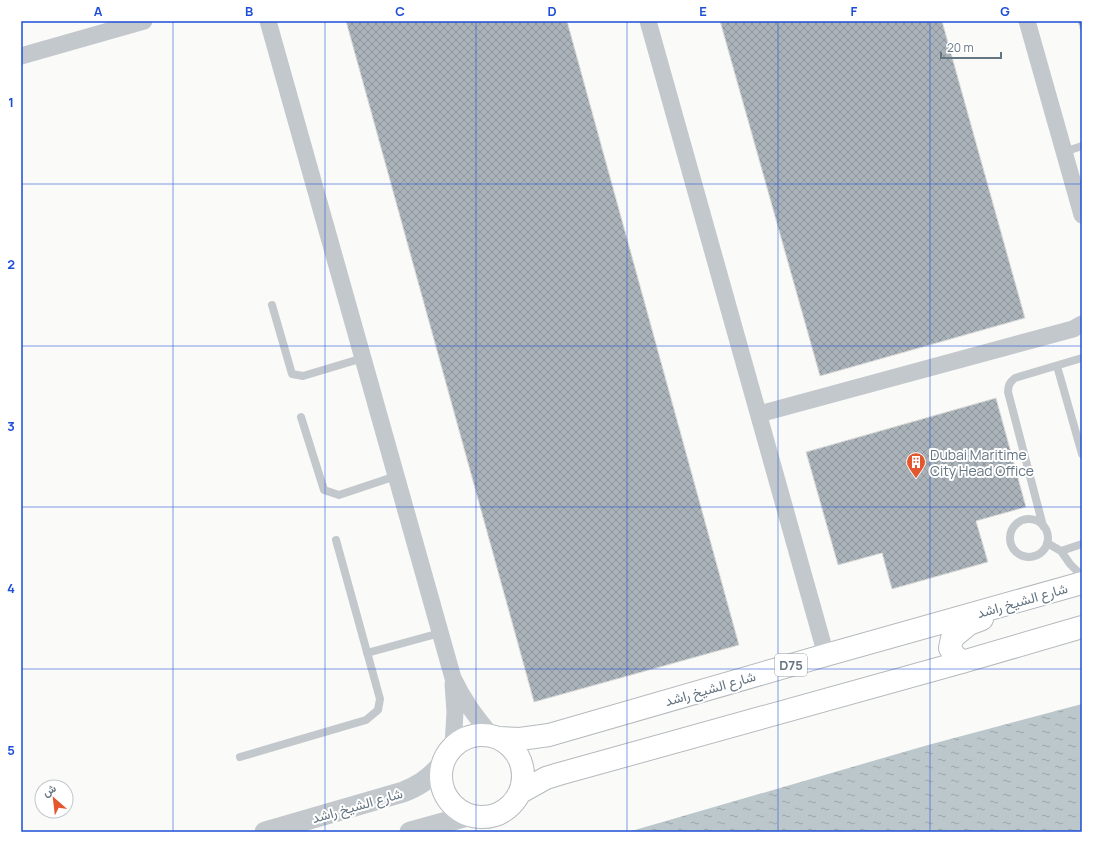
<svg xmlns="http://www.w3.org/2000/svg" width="1103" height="853" font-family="Manrope,Vazirmatn,sans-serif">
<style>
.water{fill:url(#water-ripples)}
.building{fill:url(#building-cross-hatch);stroke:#dcdcda}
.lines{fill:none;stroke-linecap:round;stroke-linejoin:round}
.primary-casing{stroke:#b5babe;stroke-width:24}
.service{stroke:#c3c8cc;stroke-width:8}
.minor{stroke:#c3c8cc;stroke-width:17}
.tertiary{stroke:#c3c8cc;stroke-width:21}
.primary{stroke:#fff;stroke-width:22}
.grid{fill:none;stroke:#1d4ed8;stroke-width:1;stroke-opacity:0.55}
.labels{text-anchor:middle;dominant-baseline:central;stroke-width:4;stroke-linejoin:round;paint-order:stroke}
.shield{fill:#fff;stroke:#939fa8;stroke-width:1}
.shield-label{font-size:13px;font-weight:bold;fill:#657683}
.poi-label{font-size:14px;fill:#657683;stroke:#fff;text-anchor:start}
.street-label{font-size:14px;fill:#657683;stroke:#fff}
.neatline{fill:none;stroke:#1d4ed8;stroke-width:1.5}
.grid-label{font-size:13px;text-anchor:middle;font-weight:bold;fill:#1d4ed8}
</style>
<defs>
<pattern id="water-ripples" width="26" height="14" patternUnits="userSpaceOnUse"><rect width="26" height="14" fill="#bbc7cb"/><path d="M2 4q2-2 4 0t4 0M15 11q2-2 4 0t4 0" fill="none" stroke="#9ca6aa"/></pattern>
<pattern id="building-cross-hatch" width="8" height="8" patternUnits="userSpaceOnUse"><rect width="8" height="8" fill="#aab3b9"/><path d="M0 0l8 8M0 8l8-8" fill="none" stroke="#8e969c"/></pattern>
</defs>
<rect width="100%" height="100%" fill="#fafaf8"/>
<path class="water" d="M 1082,704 L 1082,832 L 628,832 L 928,745 Z"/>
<path class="building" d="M 346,21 L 567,21 L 739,645 L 534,702 Z
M 720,21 L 942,21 L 1025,318 L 820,376 Z
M 1078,21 L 1082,21 L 1082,36 Z
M 996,398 L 1026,507 L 976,521 L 988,562 L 892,589 L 882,553 L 838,565 L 806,452 Z"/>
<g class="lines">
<g class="primary-casing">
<path id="primary" d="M 962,662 L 954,655 L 950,648 L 952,638 L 969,624 L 982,619
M441 776a41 41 0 1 1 82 0a41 41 0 1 1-82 0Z
M 499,738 L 520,739 L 549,735 L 826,655 L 1082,583
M 521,792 L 546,778 L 559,774 L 962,662 L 1082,627"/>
</g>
<path class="service" d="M 1064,152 L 1082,146
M 272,305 L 292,374 L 303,376 L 363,358
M 1057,366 L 1082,454
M 301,417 L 324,490 L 339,495 L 396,476
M1010 538a19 19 0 1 1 38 0a19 19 0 1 1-38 0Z
M 1043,526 L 1008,392 C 1008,385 1010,382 1015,378 L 1082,358
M 1047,543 L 1061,551 L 1070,564 L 1082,576
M 1061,551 L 1082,544
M 367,653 L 440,633
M 240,757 L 366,720 L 378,710 L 380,699 L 336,540"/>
<path class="minor" d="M 268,21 L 453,678 C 464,701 475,716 492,736
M 648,21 L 826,655
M 1027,21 L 1082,215
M 21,56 L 144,21
M 759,414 L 1073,329 L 1082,324
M 453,746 L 455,712 L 453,684"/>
<path class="tertiary" d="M 265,832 L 403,792 C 419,786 431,778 442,764
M 410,832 L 468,816"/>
<use href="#primary" class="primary"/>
</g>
<path class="grid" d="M 173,21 L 173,832M 325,21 L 325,832M 476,21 L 476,832M 627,21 L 627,832M 778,21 L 778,832M 930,21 L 930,832M 21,184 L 1082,184M 21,346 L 1082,346M 21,507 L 1082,507M 21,669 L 1082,669"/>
<defs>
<g id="building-pin" transform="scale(1)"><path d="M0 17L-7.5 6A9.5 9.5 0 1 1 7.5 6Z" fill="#e4572e" stroke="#fff"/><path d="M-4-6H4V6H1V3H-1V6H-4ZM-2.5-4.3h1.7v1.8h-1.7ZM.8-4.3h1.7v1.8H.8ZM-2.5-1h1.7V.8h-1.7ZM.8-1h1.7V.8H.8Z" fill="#fff"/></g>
</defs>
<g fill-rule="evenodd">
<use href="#building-pin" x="916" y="462"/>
</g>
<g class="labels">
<rect class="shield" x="775" y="654" width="32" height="22" rx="3"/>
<g class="shield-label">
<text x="791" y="665">D75</text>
</g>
<g class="poi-label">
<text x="930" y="454">Dubai Maritime<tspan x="930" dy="16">City Head Office</tspan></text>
</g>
<g class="street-label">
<text transform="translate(1022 600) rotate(-16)">شارع الشيخ راشد</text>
<text transform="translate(710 688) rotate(-16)">شارع الشيخ راشد</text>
<text transform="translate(357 805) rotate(-16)">شارع الشيخ راشد</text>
</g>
</g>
<rect width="1103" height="853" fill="none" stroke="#ffffff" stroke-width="44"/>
<g transform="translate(54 799) rotate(332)"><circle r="19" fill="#ffffff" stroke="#c1c8cd"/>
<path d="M0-3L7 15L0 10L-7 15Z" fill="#e4572e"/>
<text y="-6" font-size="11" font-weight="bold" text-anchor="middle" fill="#657683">ش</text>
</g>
<path d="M941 52v6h60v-6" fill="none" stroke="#657683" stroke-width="2"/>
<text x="947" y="52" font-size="12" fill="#657683" stroke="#ffffff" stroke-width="3" paint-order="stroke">20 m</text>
<rect x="22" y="22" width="1059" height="809" class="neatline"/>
<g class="grid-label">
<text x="98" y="16">A</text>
<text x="249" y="16">B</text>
<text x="400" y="16">C</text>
<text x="552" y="16">D</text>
<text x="703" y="16">E</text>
<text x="854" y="16">F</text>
<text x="1005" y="16">G</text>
<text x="11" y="107">1</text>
<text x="11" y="269">2</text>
<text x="11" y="431">3</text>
<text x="11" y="593">4</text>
<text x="11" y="755">5</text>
</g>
</svg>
